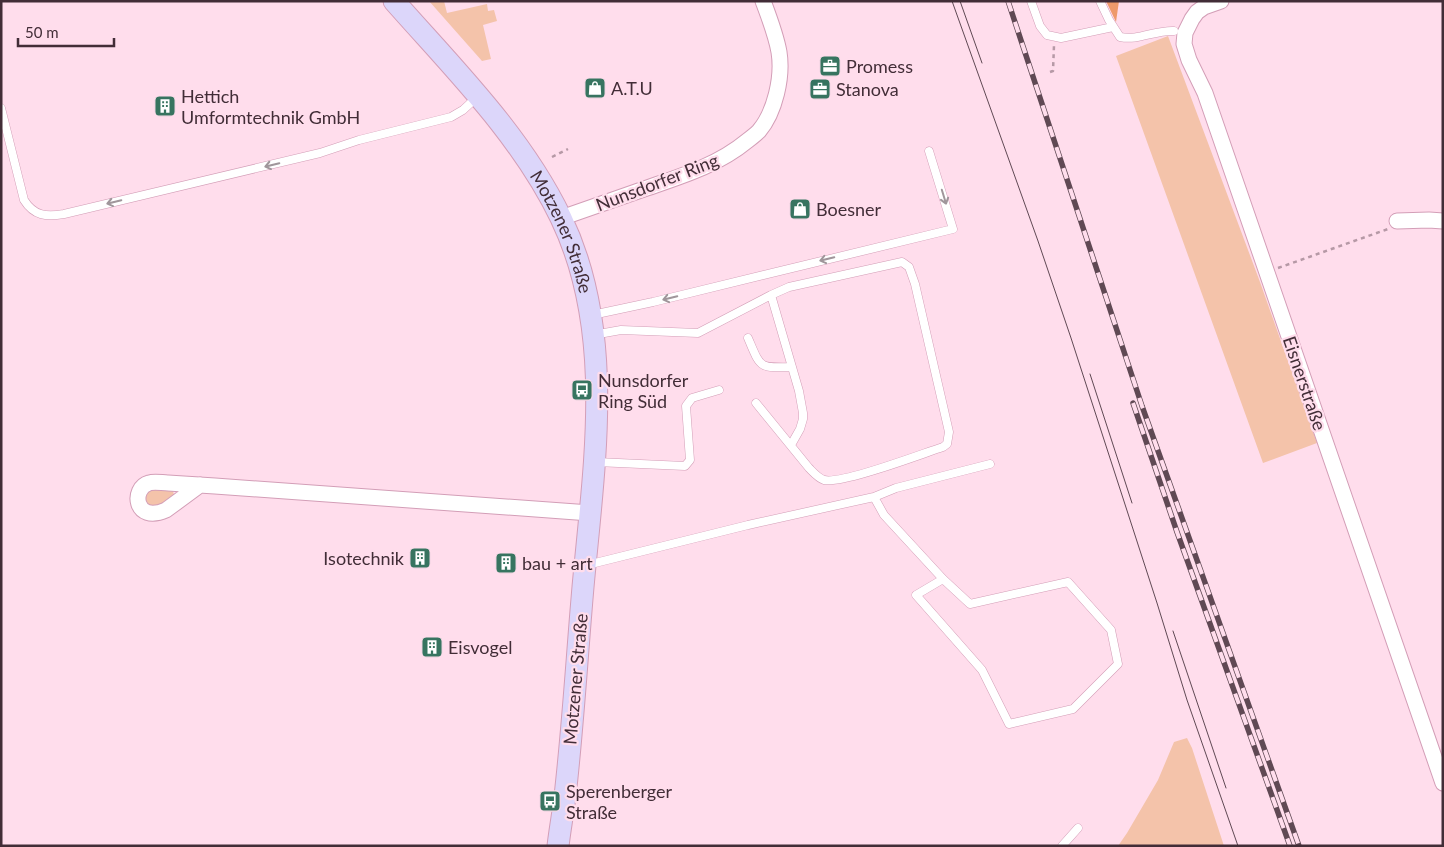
<svg xmlns="http://www.w3.org/2000/svg" width="1444" height="847" font-family="Lato,sans-serif">
<style>
.green{fill:#f4c3aa}
.forest{fill:#ee9a6b}
.lines{fill:none;stroke-linecap:round;stroke-linejoin:round}
.lane-casing{stroke:#d39eb7;stroke-width:9}
.street-casing{stroke:#d39eb7;stroke-width:17}
.secondary-casing{stroke:#d39eb7;stroke-width:23}
.path{stroke:#b699a6;stroke-width:2.5;stroke-dasharray:4 4;stroke-linecap:butt}
.lane{stroke:#fff;stroke-width:8}
.street{stroke:#fff;stroke-width:15}
.secondary{stroke:#dcd6fa;stroke-width:21}
.tram{stroke:#604954;stroke-width:1}
.rail-casing{stroke:#604954;stroke-width:5.5}
.rail{stroke:#ffddec;stroke-width:4;stroke-dasharray:11;stroke-linecap:butt}
.oneway{stroke:#a0969b}
.labels{text-anchor:middle;dominant-baseline:central;stroke-width:4.5;stroke-linejoin:round;paint-order:stroke}
.poi-label{font-size:18px;fill:#422d37;stroke:#ffddec;text-anchor:start}
.street-label{font-size:18px;fill:#422d37;stroke:#ffddec}
</style>
<rect width="100%" height="100%" fill="#ffddec"/>
<path class="green" d="M 429,1 L 444,1 L 447,13 L 487,4 L 488,11 L 494,10 L 497,21 L 483,25 L 491,59 L 482,61 Z
M 1168,36 L 1260,282 L 1317,443 L 1263,463 L 1116,56 Z
M 153,488 L 173,491 L 174,495 L 159,506 L 149,506 L 145,502 L 145,495 Z
M 1187,738 L 1192,748 L 1224,846 L 1118,846 L 1127,833 L 1158,780 L 1174,742 Z"/>
<path class="forest" d="M 1106,1 L 1119,1 L 1116,22 Z"/>
<g class="lines">
<g class="lane-casing">
<path id="lane" d="M 1031,1 L 1040,26 L 1047,35 L 1061,38 L 1113,27
M 1100,1 L 1109,20 L 1120,37 C 1138,41 1155,30 1174,31
M 1,108 L 24,200 C 34,216 46,217 64,214 L 320,153 L 359,140 L 451,117 L 463,110 L 477,97
M 771,295 L 799,391 L 803,413 L 803,419 L 800,429 L 791,445
M 592,315 L 653,302 L 953,229 L 929,151
M 593,335 L 621,330 L 698,333 L 771,295 L 789,287 L 902,262 L 909,267 L 915,284 L 949,432 L 947,444 L 943,447 C 921,454 843,484 824,480 C 818,478 813,472 809,468 L 756,403
M 748,338 C 761,368 758,368 792,367
M 596,462 L 685,466 L 690,460 L 686,406 L 692,398 L 719,390
M 874,497 L 884,515 L 943,579 L 970,604 L 1068,582 L 1111,630 L 1118,664 L 1073,709 L 1009,724 L 982,670 L 916,595 L 943,579
M 587,565 L 748,525 L 874,497 L 896,488 L 990,464
M 1062,846 L 1078,828"/>
</g>
<g class="street-casing">
<path id="street" d="M 1221,1 L 1204,7 L 1197,12 L 1192,19 L 1185,33 L 1184,44 L 1189,60 L 1205,93 L 1443,783
M 561,218 C 590,208 619,198 647,188 C 682,176 718,165 747,141 C 751,138 755,135 759,131 C 775,112 783,77 779,52 C 776,35 769,17 763,1
M 1397,221 L 1429,220 L 1443,221
M 200,485 L 166,510 C 134,524 131,488 149,483 C 155,481 162,483 168,483 C 184,484 199,485 215,486 L 590,513"/>
</g>
<g class="secondary-casing">
<g id="secondary">
<path id="s1" d="M 394,1 C 454,69 521,135 561,218 C 616,332 594,465 583,587 C 577,656 573,726 565,796 C 563,813 560,829 558,846"/>
</g>
</g>
<path class="path" d="M 1050,72 L 1053,71 L 1054,45
M 552,157 L 568,149
M 1278,268 L 1388,229"/>
<use href="#lane" class="lane"/>
<use href="#street" class="street"/>
<use href="#secondary" class="secondary"/>
<path class="tram" d="M 952,1 L 1038,241 L 1071,338 L 1157,603 L 1187,700 L 1238,846
M 960,1 L 982,63
M 1090,374 L 1132,503
M 1173,631 L 1226,788"/>
<g class="rail-casing">
<path id="rail" d="M 1008,1 L 1142,406 L 1299,846
M 1133,403 L 1177,532 L 1290,846"/>
</g>
<use href="#rail" class="rail"/>
</g>
<defs><path id="oneway-shaft" d="M-6 0H5M1.5-3L5.5 0L1.5 3" fill="none" stroke-width="1.6" stroke-linecap="round" stroke-linejoin="round" transform="scale(1.25)"/></defs>
<g class="oneway">
<use href="#oneway-shaft" transform="translate(272 165) rotate(167)"/>
<use href="#oneway-shaft" transform="translate(944 197) rotate(73)"/>
<use href="#oneway-shaft" transform="translate(114 202) rotate(167)"/>
<use href="#oneway-shaft" transform="translate(827 259) rotate(166)"/>
<use href="#oneway-shaft" transform="translate(670 298) rotate(166)"/>
</g>
<defs>
<g id="office-square" transform="scale(1.125)"><rect x="-9" y="-9" width="18" height="18" rx="4" fill="#377460" stroke="#ffddec"/><path d="M-6-3h4V-5.5h4V-3h4V5H-6ZM-1-4.5V-3h2v-1.5ZM-6 0V1H6V0Z" fill="#fff"/></g>
<g id="shop-square" transform="scale(1.125)"><rect x="-9" y="-9" width="18" height="18" rx="4" fill="#377460" stroke="#ffddec"/><path d="M-5-2.5h2.3a2.7 3.5 0 0 1 5.4 0H5L5.5 6h-11ZM-1.5-2.5h3a1.5 2.3 0 0 0-3 0Z" fill="#fff"/></g>
<g id="building-square" transform="scale(1.125)"><rect x="-9" y="-9" width="18" height="18" rx="4" fill="#377460" stroke="#ffddec"/><path d="M-4-6H4V6H1V3H-1V6H-4ZM-2.5-4.3h1.7v1.8h-1.7ZM.8-4.3h1.7v1.8H.8ZM-2.5-1h1.7V.8h-1.7ZM.8-1h1.7V.8H.8Z" fill="#fff"/></g>
<g id="bus-square" transform="scale(1.125)"><rect x="-9" y="-9" width="18" height="18" rx="4" fill="#377460" stroke="#ffddec"/><path d="M-5-6H5V4H4V6H2V4H-2V6H-4V4H-5ZM-3.5-4V0h7V-4ZM-3.5 1.2v1.5H-2V1.2ZM2 1.2v1.5H3.5V1.2Z" fill="#fff"/></g>
</defs>
<g fill-rule="evenodd">
<use href="#office-square" x="830" y="66"/>
<use href="#shop-square" x="595" y="88"/>
<use href="#office-square" x="820" y="89"/>
<use href="#building-square" x="165" y="106"/>
<use href="#shop-square" x="800" y="209"/>
<use href="#bus-square" x="582" y="390"/>
<use href="#building-square" x="420" y="558"/>
<use href="#building-square" x="506" y="563"/>
<use href="#building-square" x="432" y="647"/>
<use href="#bus-square" x="550" y="801"/>
</g>
<g class="labels">
<g class="poi-label">
<text x="846" y="66">Promess</text>
<text x="611" y="88">A.T.U</text>
<text x="836" y="89">Stanova</text>
<text x="181" y="96">Hettich<tspan x="181" dy="21">Umformtechnik GmbH</tspan></text>
<text x="816" y="209">Boesner</text>
<text x="598" y="380">Nunsdorfer<tspan x="598" dy="21">Ring Süd</tspan></text>
<text x="404" y="558" text-anchor="end">Isotechnik</text>
<text x="522" y="563">bau + art</text>
<text x="448" y="647">Eisvogel</text>
<text x="566" y="791">Sperenberger<tspan x="566" dy="21">Straße</tspan></text>
</g>
<g class="street-label">
<text transform="translate(657 182) rotate(-21)">Nunsdorfer Ring</text>
<text stroke="none"><textPath href="#s1" startOffset="288">Motzener Straße</textPath></text>
<text transform="translate(1305 383) rotate(71)">Eisnerstraße</text>
<text transform="translate(575 679) rotate(-85)">Motzener Straße</text>
</g>
</g>
<rect width="1444" height="847" fill="none" stroke="#422d37" stroke-width="5"/>
<path d="M18 38v8h96v-8" fill="none" stroke="#422d37" stroke-width="2.5"/>
<text x="25" y="38" font-size="15" fill="#422d37" stroke="#ffddec" stroke-width="4" paint-order="stroke">50 m</text>
</svg>
